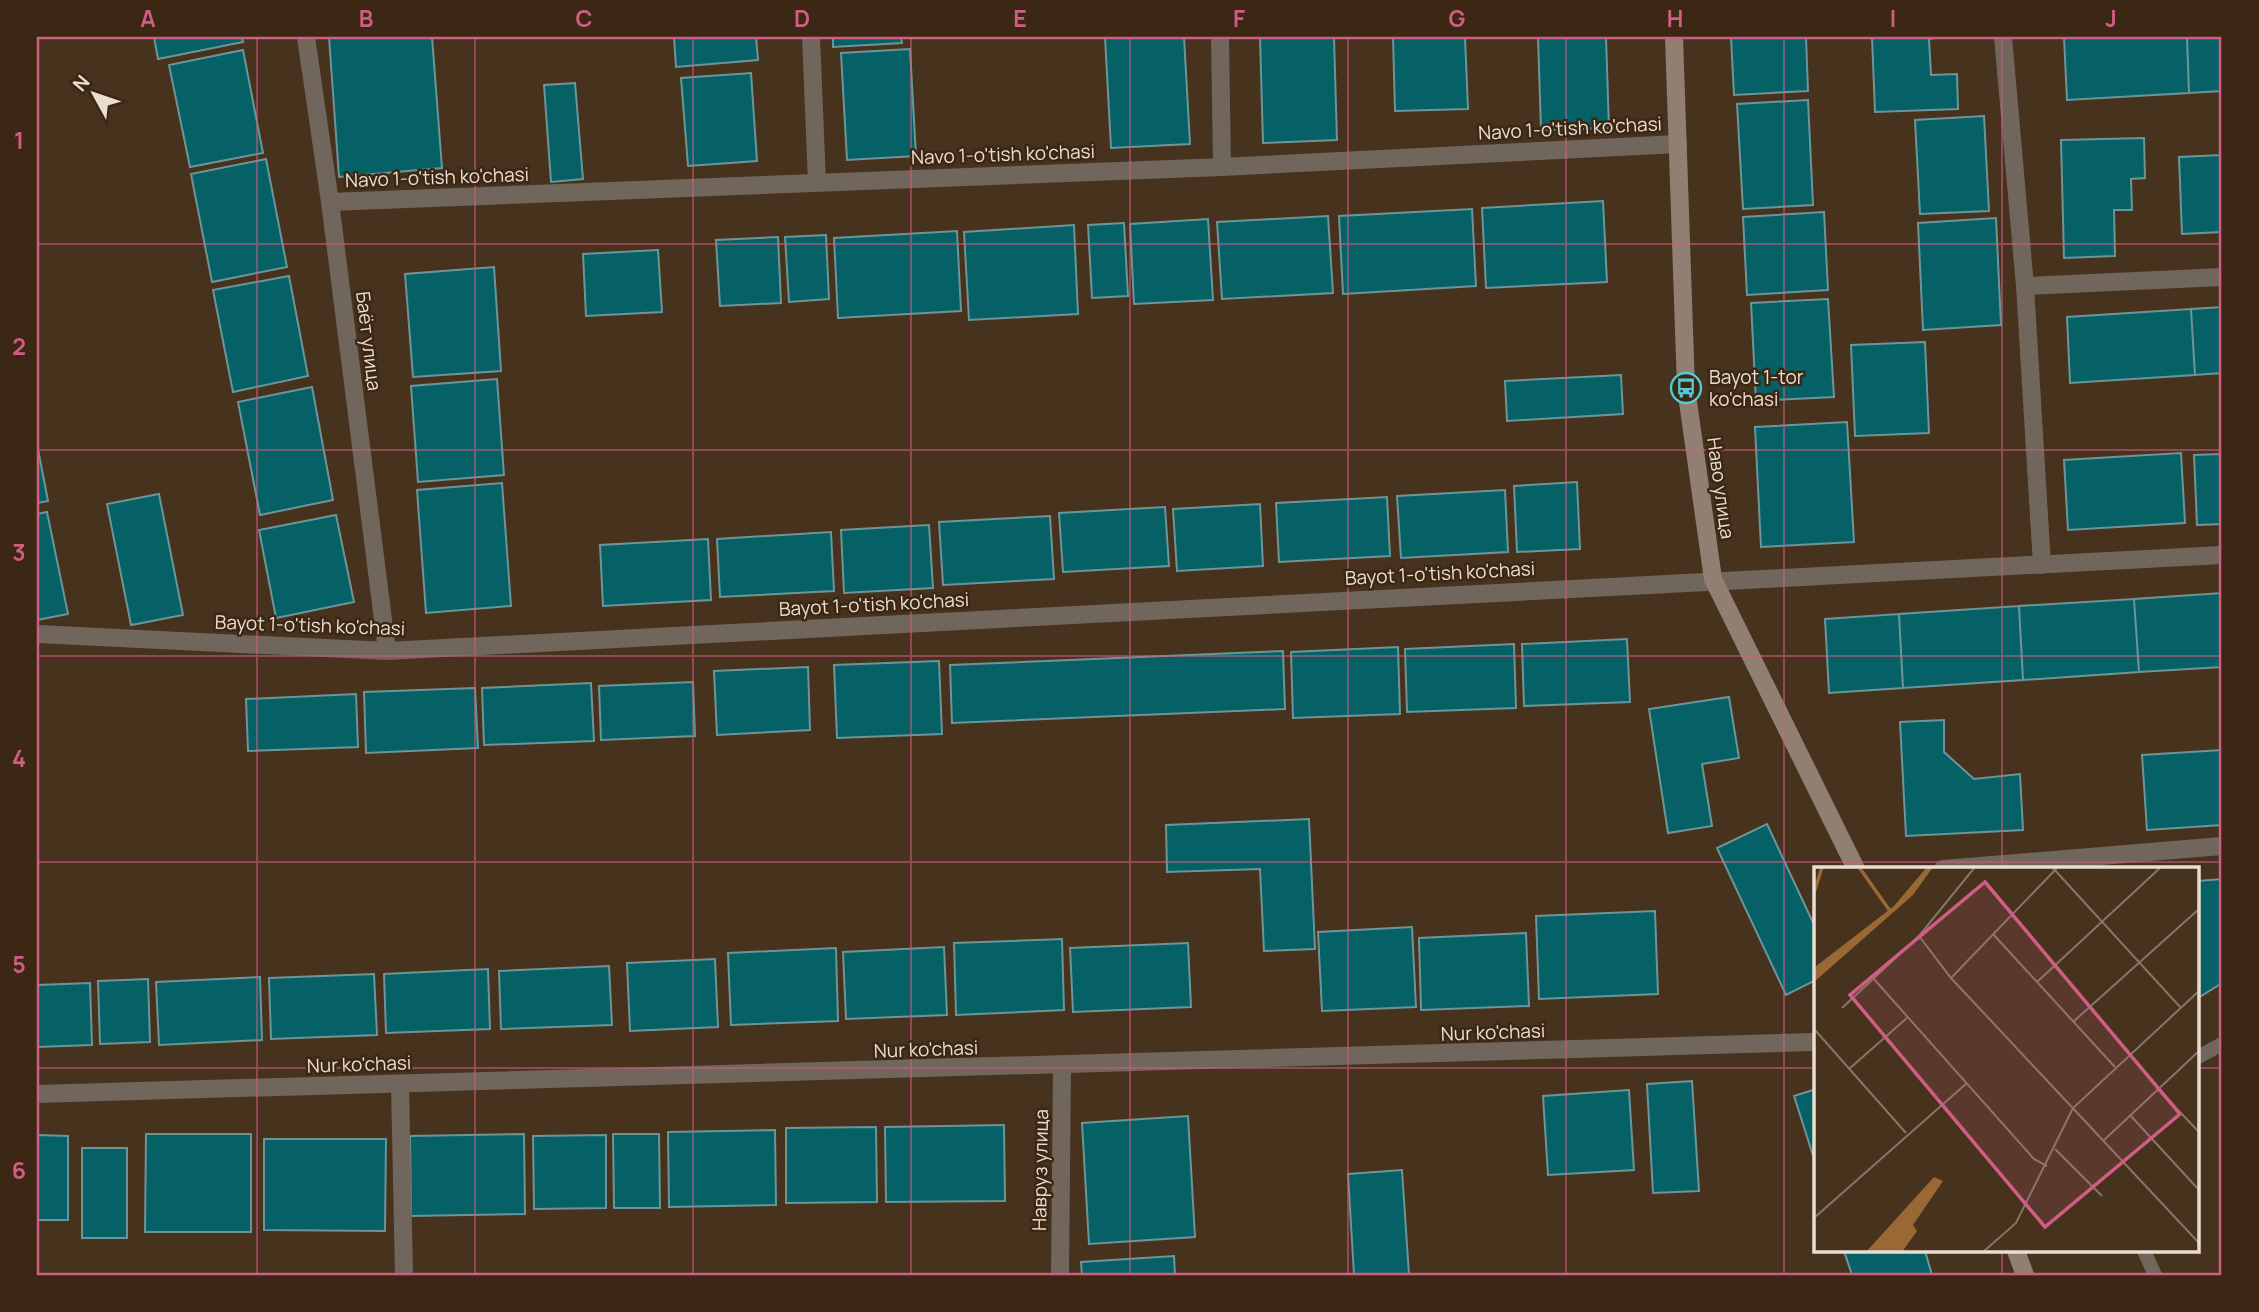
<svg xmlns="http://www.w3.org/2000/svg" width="2259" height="1312" font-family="Manrope,sans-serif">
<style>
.building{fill:#056166;stroke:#6d9598;stroke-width:2}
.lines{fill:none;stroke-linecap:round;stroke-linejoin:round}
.lane{stroke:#70665c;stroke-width:14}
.street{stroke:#70665c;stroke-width:18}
.secondary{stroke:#918071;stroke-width:18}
.grid{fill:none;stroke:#d05d84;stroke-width:2;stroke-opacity:0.55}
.labels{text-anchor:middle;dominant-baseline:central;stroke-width:5;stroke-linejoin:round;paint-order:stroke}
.street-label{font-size:19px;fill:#eaddd1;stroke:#3b2713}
.poi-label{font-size:19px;fill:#eaddd1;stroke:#3b2713;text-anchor:start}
.inset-river{fill:none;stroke:#9a6834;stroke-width:3.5}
.inset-road{fill:none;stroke:#887665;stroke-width:2}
.view{fill:#d05d84;fill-opacity:0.15;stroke:#d05d84;stroke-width:3.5}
.inset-edge{fill:none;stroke:#eaddd1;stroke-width:3.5}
.neatline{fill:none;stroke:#d05d84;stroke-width:2.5}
.grid-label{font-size:23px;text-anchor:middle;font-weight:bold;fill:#d05d84}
</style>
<rect width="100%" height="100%" fill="#46321d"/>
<path class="building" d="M 154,37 L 242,37 L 243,42 L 158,59 Z
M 329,37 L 432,37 L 442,168 L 339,177 Z
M 674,37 L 756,37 L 758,60 L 676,67 Z
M 833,37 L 901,37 L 902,43 L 833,47 Z
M 1105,37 L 1184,37 L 1190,144 L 1111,148 Z
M 1260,37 L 1334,37 L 1337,140 L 1263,143 Z
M 1393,37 L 1465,37 L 1468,109 L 1395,111 Z
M 1538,37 L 1606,37 L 1609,128 L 1541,130 Z
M 1731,37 L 1806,37 L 1808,91 L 1734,95 Z
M 1872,37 L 1941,37 L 1929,39 L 1931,75 L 1957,74 L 1958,109 L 1875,112 Z
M 2064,37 L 2187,37 L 2189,93 L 2067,100 Z
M 2187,37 L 2222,37 L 2222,91 L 2189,93 Z
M 910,49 L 916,156 L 847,160 L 841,53 Z
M 243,50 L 263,153 L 190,167 L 169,65 Z
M 751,73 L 757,161 L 688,166 L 681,78 Z
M 575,83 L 583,179 L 551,182 L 544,85 Z
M 1808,100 L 1813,205 L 1743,209 L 1737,104 Z
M 1984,116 L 1989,211 L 1920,214 L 1915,120 Z
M 2144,138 L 2145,178 L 2131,179 L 2132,210 L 2114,210 L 2115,256 L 2064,258 L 2061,140 Z
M 2222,155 L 2222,232 L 2182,234 L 2179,157 Z
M 266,159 L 287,267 L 212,282 L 191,174 Z
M 1603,201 L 1607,282 L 1486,288 L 1482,208 Z
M 1472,209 L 1476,286 L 1343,294 L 1339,216 Z
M 1824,212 L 1828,290 L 1747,295 L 1743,217 Z
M 1328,216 L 1333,293 L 1222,299 L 1217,222 Z
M 1996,218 L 2001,325 L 1923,330 L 1918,223 Z
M 1208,219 L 1213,300 L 1134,304 L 1130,224 Z
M 1124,223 L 1128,296 L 1092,298 L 1088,225 Z
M 1074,225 L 1078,314 L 969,320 L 964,232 Z
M 957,231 L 961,311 L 838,318 L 834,238 Z
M 826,235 L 829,299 L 789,302 L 785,237 Z
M 778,237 L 781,303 L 720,306 L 716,240 Z
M 658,250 L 662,312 L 586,316 L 583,254 Z
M 494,267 L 501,371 L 413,377 L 405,274 Z
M 289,276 L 308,376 L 233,392 L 213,290 Z
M 1828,299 L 1834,397 L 1756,401 L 1751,303 Z
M 2222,307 L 2222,373 L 2195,375 L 2191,309 Z
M 2191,309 L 2195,375 L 2070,383 L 2067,317 Z
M 1925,342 L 1929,433 L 1855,436 L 1851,345 Z
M 1621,375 L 1623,414 L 1507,421 L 1505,381 Z
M 497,379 L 504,475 L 418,482 L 411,386 Z
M 312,387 L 333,500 L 260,515 L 238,402 Z
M 1847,422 L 1854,542 L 1761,547 L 1755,427 Z
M 37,444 L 48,501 L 37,503 Z
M 2181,453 L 2185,523 L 2068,530 L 2064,460 Z
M 2222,454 L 2222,524 L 2197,525 L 2194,455 Z
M 1577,482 L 1580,549 L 1517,552 L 1514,486 Z
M 502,483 L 511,606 L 426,613 L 417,490 Z
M 1505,490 L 1508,552 L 1401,558 L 1397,496 Z
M 159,494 L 183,615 L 131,625 L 107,504 Z
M 1387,497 L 1390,556 L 1279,562 L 1276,503 Z
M 1260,504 L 1263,566 L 1177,571 L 1173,509 Z
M 1165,507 L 1169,566 L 1063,572 L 1059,513 Z
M 47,512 L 68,614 L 37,620 L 37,514 Z
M 336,515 L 354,602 L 276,618 L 259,530 Z
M 1050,516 L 1054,579 L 943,585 L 939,522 Z
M 929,525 L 933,588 L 844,593 L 841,530 Z
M 831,532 L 834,591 L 720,597 L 717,539 Z
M 708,539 L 711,600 L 603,606 L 600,545 Z
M 2222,593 L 2222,667 L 2139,672 L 2134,599 Z
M 2134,599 L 2139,672 L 2023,680 L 2019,606 Z
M 2019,606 L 2023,680 L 1903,688 L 1899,614 Z
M 1899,614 L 1903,688 L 1829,693 L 1825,619 Z
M 1627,639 L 1630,702 L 1524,706 L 1522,644 Z
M 1514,644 L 1516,708 L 1407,712 L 1405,649 Z
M 1398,647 L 1400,714 L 1293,718 L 1291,652 Z
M 1283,651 L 1285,709 L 952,723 L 950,665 Z
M 939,661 L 942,734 L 837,738 L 834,665 Z
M 808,667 L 810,730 L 717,735 L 714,671 Z
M 693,682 L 695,736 L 601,740 L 599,686 Z
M 591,683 L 594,741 L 484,745 L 482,688 Z
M 475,688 L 478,748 L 366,753 L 364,692 Z
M 356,694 L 358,747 L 248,751 L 246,699 Z
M 1729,697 L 1739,758 L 1702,764 L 1712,826 L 1668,833 L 1649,709 Z
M 1944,720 L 1944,752 L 1974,779 L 2020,774 L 2023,830 L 1906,836 L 1900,722 Z
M 2222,750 L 2222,825 L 2147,830 L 2142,755 Z
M 1309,819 L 1315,949 L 1264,951 L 1260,869 L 1167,872 L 1166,825 Z
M 1767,824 L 1816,929 L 1816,980 L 1786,995 L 1717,848 Z
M 2222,879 L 2222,983 L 2198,998 L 2198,881 Z
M 1655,911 L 1658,994 L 1539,999 L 1536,916 Z
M 1412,927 L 1416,1007 L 1322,1011 L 1318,932 Z
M 1526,933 L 1529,1006 L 1421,1010 L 1419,938 Z
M 1062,939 L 1064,1010 L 956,1015 L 954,943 Z
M 1188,943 L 1191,1007 L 1073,1012 L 1070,948 Z
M 944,947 L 947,1015 L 846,1019 L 843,952 Z
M 836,948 L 838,1021 L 731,1025 L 728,953 Z
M 715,959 L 718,1027 L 630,1031 L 627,963 Z
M 609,966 L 612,1025 L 501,1029 L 499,971 Z
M 488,969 L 490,1029 L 386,1033 L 384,974 Z
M 374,974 L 377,1035 L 271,1039 L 269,978 Z
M 260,977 L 262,1040 L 159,1045 L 156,982 Z
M 148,979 L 150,1042 L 100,1044 L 98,981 Z
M 90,983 L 92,1045 L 37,1047 L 37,985 Z
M 1692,1081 L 1699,1191 L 1653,1193 L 1647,1084 Z
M 1816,1089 L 1816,1165 L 1794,1096 Z
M 1629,1090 L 1634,1170 L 1548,1175 L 1543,1096 Z
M 1188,1116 L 1195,1237 L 1089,1244 L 1082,1123 Z
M 1004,1125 L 1005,1201 L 886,1202 L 885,1127 Z
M 876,1127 L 877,1202 L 786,1203 L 786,1128 Z
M 775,1130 L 776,1205 L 669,1207 L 668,1132 Z
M 146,1134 L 251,1134 L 251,1232 L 145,1232 Z
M 524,1134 L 525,1214 L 411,1216 L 410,1136 Z
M 613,1134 L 659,1134 L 660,1208 L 614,1208 Z
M 37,1135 L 68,1136 L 68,1220 L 37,1220 Z
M 606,1135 L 606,1208 L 534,1209 L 533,1136 Z
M 264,1139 L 386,1139 L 385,1231 L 264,1230 Z
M 82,1148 L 127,1148 L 127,1238 L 82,1238 Z
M 1402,1170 L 1409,1275 L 1354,1275 L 1348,1174 Z
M 1844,1251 L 1925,1251 L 1932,1275 L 1852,1275 Z
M 1174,1256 L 1175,1275 L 1082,1275 L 1081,1262 Z"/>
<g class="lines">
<path class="lane" d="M 2198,1057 L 2222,1044
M 2144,1251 L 2155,1275"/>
<path class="street" d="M 306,37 L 330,202 L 387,651
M 811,37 L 817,183
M 1220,37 L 1222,167
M 2003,37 L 2025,286 L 2042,565
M 330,202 L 1222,167 L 1678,144
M 2025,286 L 2222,277
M 37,634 L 387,651 L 2222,555
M 1943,869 L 2222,846
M 400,1084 L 404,1275
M 37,1094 L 1816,1042
M 1060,1275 L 1062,1066"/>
<path class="secondary" d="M 1674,37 L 1686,388 L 1713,579 L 1856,869
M 2016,1251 L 2025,1275"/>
</g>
<path class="grid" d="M 257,37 L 257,1275M 475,37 L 475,1275M 693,37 L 693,1275M 911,37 L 911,1275M 1130,37 L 1130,1275M 1348,37 L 1348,1275M 1566,37 L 1566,1275M 1784,37 L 1784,1275M 2002,37 L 2002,869M 37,244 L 2222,244M 37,450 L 2222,450M 37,656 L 2222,656M 37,862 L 2222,862M 37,1068 L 1816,1068M 2198,1068 L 2222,1068M 2002,1251 L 2002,1275"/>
<defs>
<g id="bus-ring" transform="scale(1.575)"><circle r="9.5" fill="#3b2713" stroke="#51ccd4" stroke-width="1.5"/><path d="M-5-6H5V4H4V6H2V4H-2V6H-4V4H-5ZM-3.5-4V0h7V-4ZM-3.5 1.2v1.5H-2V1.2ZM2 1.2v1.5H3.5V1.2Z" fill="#51ccd4"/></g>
</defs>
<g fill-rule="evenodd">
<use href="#bus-ring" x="1686" y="388"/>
</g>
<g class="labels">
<g class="street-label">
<text transform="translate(1570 128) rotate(-3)">Navo 1-o'tish ko'chasi</text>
<text transform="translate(1003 154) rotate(-2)">Navo 1-o'tish ko'chasi</text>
<text transform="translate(437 177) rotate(-2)">Navo 1-o'tish ko'chasi</text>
<text transform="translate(369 341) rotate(83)">Баёт улица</text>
<text transform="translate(1721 488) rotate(82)">Наво улица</text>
<text transform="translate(1440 573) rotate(-3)">Bayot 1-o'tish ko'chasi</text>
<text transform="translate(874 604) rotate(-3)">Bayot 1-o'tish ko'chasi</text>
<text transform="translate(310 625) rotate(2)">Bayot 1-o'tish ko'chasi</text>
<text transform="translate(1493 1032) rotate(-2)">Nur ko'chasi</text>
<text transform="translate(926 1049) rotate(-2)">Nur ko'chasi</text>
<text transform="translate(359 1064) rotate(-2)">Nur ko'chasi</text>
<text transform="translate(1040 1170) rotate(-89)">Навруз улица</text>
</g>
<g class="poi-label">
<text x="1709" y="377">Bayot 1-tor<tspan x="1709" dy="22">ko'chasi</tspan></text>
</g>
</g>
<g transform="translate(1814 867)">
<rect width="385" height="385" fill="#46321d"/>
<path d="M 113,0 L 119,0 L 99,28 L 0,115 L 1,100 L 80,39 ZM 120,310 L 129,314 L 99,358 L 103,364 L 88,385 L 52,385 Z" fill="#9a6834"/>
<path class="inset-river" d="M 45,0 L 76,44M 0,26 L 8,0"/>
<path class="inset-road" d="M 238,0 L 367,141M 179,67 L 301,200M 105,69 L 137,111 L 385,376M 59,111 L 220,292 L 233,299M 137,111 L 244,0M 223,115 L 347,0M 28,141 L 105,69 L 161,0M 259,155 L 385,42M 1,163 L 92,266M 35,202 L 94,150M 343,221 L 385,265M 316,248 L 385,323M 289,274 L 385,184M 241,282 L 288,329M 0,351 L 153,216M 169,385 L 202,356 L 259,241 L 385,124"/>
<path class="view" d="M 171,15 L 366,247 L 231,360 L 36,128 Z"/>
<rect width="385" height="385" class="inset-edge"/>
</g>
<rect width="2259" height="1312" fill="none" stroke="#3b2713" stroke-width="77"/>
<g transform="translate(94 94) rotate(310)" stroke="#3b2713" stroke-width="5" paint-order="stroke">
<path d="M0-5L12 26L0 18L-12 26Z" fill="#eaddd1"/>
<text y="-10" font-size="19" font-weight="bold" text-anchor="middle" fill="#eaddd1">N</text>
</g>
<rect x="38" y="38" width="2182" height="1236" class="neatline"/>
<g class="grid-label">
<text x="148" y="27">A</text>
<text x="366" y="27">B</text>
<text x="584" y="27">C</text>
<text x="802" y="27">D</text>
<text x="1020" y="27">E</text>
<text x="1239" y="27">F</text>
<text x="1457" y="27">G</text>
<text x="1675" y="27">H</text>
<text x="1893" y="27">I</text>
<text x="2111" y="27">J</text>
<text x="19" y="149">1</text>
<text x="19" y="355">2</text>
<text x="19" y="561">3</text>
<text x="19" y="767">4</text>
<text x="19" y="973">5</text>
<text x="19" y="1179">6</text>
</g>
</svg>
